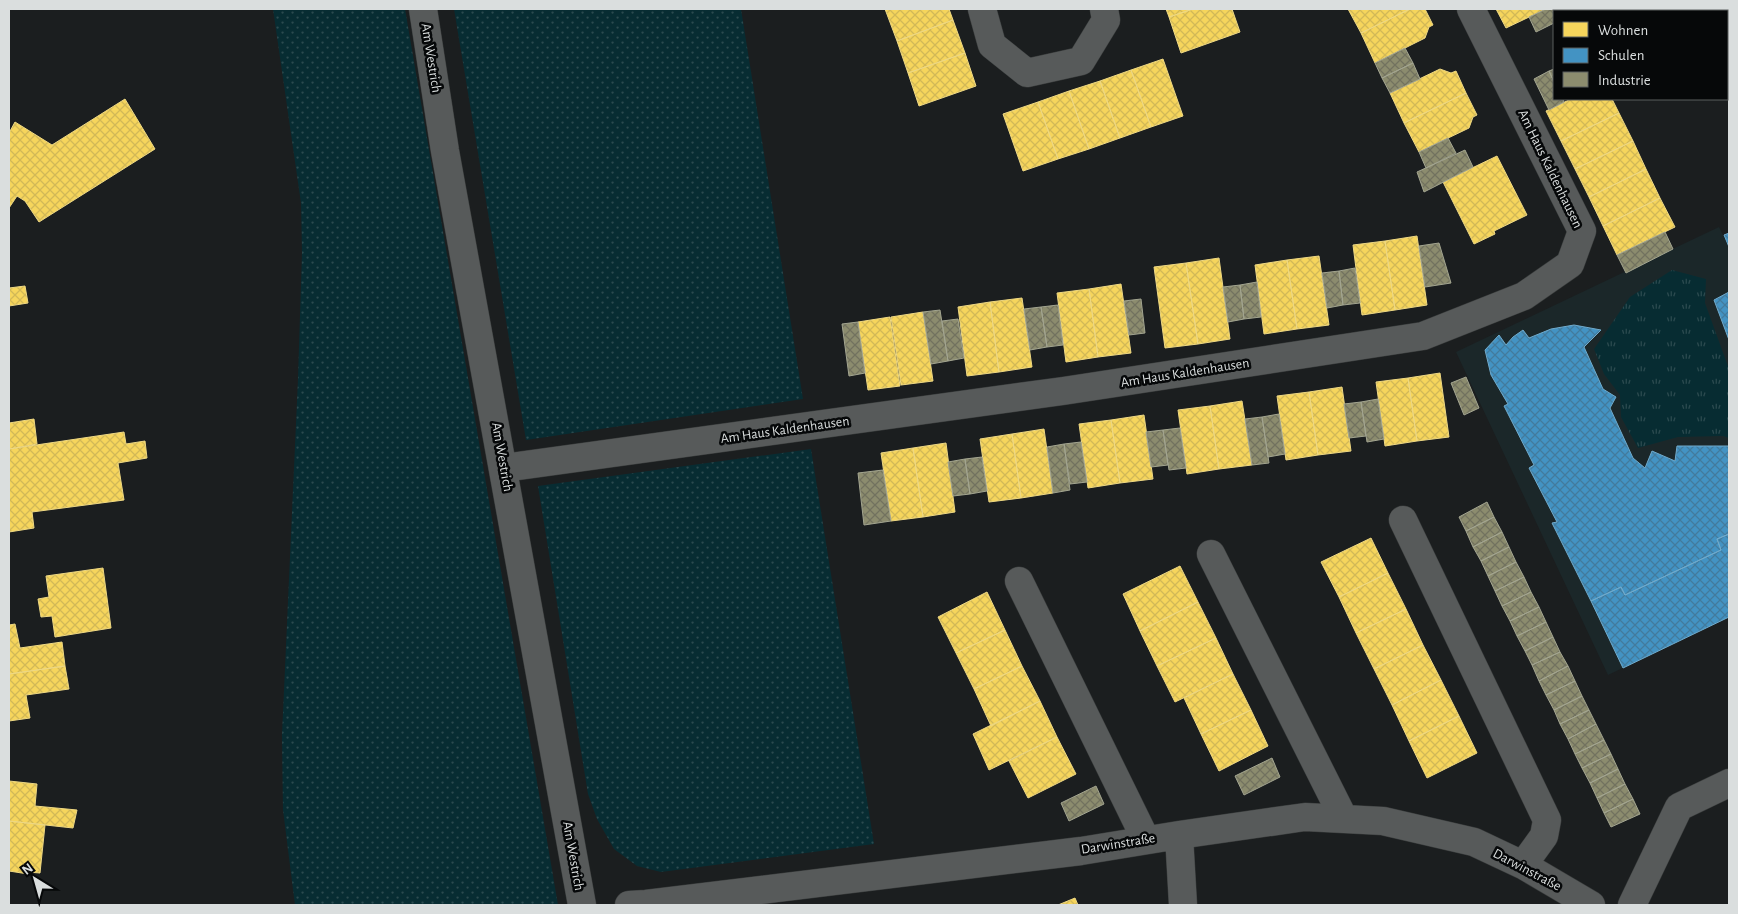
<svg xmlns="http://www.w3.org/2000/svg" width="1738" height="914" font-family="'Alegreya Sans',sans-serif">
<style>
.built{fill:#1b2729}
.grass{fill:url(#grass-dots)}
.park{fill:url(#park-tufts)}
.homes{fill:url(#homes-cross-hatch);stroke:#eed883}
.schools{fill:url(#schools-cross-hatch);stroke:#70aacb}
.industry{fill:url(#industry-cross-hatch);stroke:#a3a590}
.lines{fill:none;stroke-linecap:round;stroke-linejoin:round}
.minor-casing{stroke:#383b3b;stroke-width:29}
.minor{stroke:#575a5a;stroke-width:28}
.labels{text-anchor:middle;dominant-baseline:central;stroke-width:5;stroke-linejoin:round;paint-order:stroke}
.street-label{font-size:14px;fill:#dadede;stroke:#060809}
</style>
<defs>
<pattern id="grass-dots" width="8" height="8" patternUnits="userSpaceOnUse" patternTransform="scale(1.25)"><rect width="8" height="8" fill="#072c32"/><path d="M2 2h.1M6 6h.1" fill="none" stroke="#2b4a4f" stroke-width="1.8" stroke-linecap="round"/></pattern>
<pattern id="park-tufts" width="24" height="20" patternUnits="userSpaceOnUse" patternTransform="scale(1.25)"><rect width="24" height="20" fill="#072c32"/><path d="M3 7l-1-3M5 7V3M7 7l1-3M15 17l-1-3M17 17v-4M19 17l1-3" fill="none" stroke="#2b4a4f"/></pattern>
<pattern id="homes-cross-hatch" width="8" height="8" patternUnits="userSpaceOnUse" patternTransform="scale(1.25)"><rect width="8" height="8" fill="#f6d55c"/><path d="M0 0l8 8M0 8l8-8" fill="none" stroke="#d2b857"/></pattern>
<pattern id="schools-cross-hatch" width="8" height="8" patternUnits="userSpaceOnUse" patternTransform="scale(1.25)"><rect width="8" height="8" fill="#4393c3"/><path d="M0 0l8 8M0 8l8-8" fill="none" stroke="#427b9d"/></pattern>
<pattern id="industry-cross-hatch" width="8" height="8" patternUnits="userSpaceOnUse" patternTransform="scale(1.25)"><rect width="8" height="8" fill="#8c8c6e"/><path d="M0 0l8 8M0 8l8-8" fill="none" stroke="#72725f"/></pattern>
</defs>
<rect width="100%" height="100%" fill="#1b1e1f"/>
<path class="built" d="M 1719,227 L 1729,247 L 1729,617 L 1608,675 L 1456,352 Z"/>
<path class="grass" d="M 273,9 L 405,9 L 558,905 L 295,905 L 283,810 L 282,735 L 298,379 L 302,253 L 301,203 Z
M 454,9 L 741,9 L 803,399 L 526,440 Z
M 811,449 L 874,844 L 661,872 L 637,866 L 614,849 L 597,819 L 588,794 L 538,486 Z"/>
<path class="park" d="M 1672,270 L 1706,279 L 1705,303 L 1729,369 L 1729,438 L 1723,436 L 1678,437 L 1638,448 L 1621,417 L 1620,395 L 1604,374 L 1594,349 L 1630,297 Z"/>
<path class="homes" d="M 885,9 L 949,9 L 953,20 L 897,41 Z
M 1166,9 L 1193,9 L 1169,17 Z
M 1193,9 L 1232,9 L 1240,32 L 1181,53 L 1169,17 Z
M 1348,9 L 1410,9 L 1361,33 Z
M 1410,9 L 1425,9 L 1433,25 L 1429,27 L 1425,38 L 1375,63 L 1361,33 Z
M 1496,9 L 1546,9 L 1506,28 Z
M 1701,9 L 1729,9 L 1729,61 L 1727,63 L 1727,11 L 1696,11 Z
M 953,20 L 965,53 L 908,73 L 897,41 Z
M 965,53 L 976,86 L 919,106 L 908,73 Z
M 1163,59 L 1183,116 L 1151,127 L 1131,70 Z
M 1440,69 L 1451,73 L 1456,71 L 1466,93 L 1404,123 L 1390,93 Z
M 1131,70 L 1151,127 L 1120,138 L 1100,81 Z
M 1100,81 L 1120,138 L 1089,149 L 1069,91 Z
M 1069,91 L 1089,149 L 1058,159 L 1038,102 Z
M 1466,93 L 1477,115 L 1473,117 L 1469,128 L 1419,152 L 1404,123 Z
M 125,99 L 155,149 L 39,222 L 25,201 L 17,196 L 9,208 L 9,133 L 15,122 L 52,145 Z
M 1571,99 L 1612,99 L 1619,113 L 1561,141 L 1546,111 Z
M 1038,102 L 1058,159 L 1023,171 L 1003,114 Z
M 1619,113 L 1633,141 L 1575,169 L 1561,141 Z
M 1633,141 L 1646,169 L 1589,197 L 1575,169 Z
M 1497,156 L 1527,215 L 1494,231 L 1495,234 L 1474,244 L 1443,182 Z
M 1646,169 L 1660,198 L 1603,226 L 1589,197 Z
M 1660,198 L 1675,227 L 1617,255 L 1603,226 Z
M 1417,236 L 1427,305 L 1395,310 L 1385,241 Z
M 1385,241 L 1395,310 L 1362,315 L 1353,245 Z
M 1319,256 L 1329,325 L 1297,329 L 1287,260 Z
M 1219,258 L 1230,339 L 1198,344 L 1186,263 Z
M 1287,260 L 1297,329 L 1264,334 L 1255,265 Z
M 1186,263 L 1198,344 L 1165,348 L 1154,267 Z
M 1121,284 L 1131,353 L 1098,357 L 1089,289 Z
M 25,286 L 28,303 L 9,306 L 9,288 Z
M 1089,289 L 1098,357 L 1066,362 L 1057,293 Z
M 1022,298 L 1032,367 L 999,372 L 990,302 Z
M 990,302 L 999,372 L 967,376 L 958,307 Z
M 923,312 L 933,381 L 901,385 L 891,317 Z
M 890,317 L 900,386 L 868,390 L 858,322 Z
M 1440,373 L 1449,437 L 1417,441 L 1408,378 Z
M 1408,378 L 1417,441 L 1385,446 L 1376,382 Z
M 1342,387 L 1351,451 L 1318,455 L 1309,392 Z
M 1309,392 L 1318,455 L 1286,460 L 1277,396 Z
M 1242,401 L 1252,465 L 1219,469 L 1210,406 Z
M 1210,406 L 1219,469 L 1187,474 L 1178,410 Z
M 1144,415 L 1153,479 L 1120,483 L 1111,420 Z
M 34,419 L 37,444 L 9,449 L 9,423 Z
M 1111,420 L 1120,483 L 1088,488 L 1079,424 Z
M 1044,429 L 1053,493 L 1021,498 L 1012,434 Z
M 124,432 L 126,444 L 145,441 L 147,458 L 118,463 L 124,500 L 32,512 L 34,528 L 9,532 L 9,449 Z
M 1012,434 L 1021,498 L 989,502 L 980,439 Z
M 946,443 L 955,512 L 923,517 L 913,448 Z
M 913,448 L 923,517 L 891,521 L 881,453 Z
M 1371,538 L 1388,573 L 1339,597 L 1321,562 Z
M 1180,566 L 1198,602 L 1140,631 L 1123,594 Z
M 103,568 L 111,628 L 55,637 L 52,616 L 41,617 L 38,599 L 49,597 L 46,576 Z
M 1388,573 L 1406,609 L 1356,633 L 1339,597 Z
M 987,592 L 1005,630 L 956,653 L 938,617 Z
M 1198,602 L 1216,638 L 1157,666 L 1140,631 Z
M 1406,609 L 1423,645 L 1374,669 L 1356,633 Z
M 15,624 L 20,648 L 62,642 L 65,666 L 9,674 L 9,625 Z
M 1005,630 L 1022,666 L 974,689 L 956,653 Z
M 1216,638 L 1233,674 L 1175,702 L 1157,666 Z
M 1423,645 L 1441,680 L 1392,705 L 1374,669 Z
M 65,666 L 69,689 L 26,695 L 30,718 L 9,721 L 9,674 Z
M 1022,666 L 1040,701 L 991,726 L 974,689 Z
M 1233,674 L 1251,710 L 1201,734 L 1184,698 Z
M 1441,680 L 1459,716 L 1409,741 L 1392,705 Z
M 1040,701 L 1057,737 L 989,770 L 973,734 Z
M 1251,710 L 1268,746 L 1219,771 L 1201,734 Z
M 1459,716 L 1477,753 L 1427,778 L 1409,741 Z
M 1057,737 L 1076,774 L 1028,798 L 1009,761 Z
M 9,781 L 37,784 L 35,806 L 77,810 L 73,828 L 9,821 Z
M 9,821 L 45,825 L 40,873 L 28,872 L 28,874 L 9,871 Z
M 1075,898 L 1078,905 L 1058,905 Z"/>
<path class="schools" d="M 1729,233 L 1729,247 L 1724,235 Z
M 1729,292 L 1729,340 L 1714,300 Z
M 1574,325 L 1601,330 L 1584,347 L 1603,389 L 1616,397 L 1610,408 L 1633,458 L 1645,468 L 1652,451 L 1675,461 L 1677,446 L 1729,446 L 1729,534 L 1717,539 L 1721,550 L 1625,595 L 1621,587 L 1591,601 L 1552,523 L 1557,522 L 1529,468 L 1534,465 L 1504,406 L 1508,404 L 1491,375 L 1485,350 L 1499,335 L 1506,345 L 1513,337 L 1523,330 L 1529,338 L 1551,329 Z
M 1729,534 L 1729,617 L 1623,668 L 1591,601 L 1621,587 L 1625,595 L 1721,550 L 1717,539 Z"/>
<path class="industry" d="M 1546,9 L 1562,9 L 1563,11 L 1554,11 L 1554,23 L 1536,32 L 1529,17 Z
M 1405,48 L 1413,63 L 1382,78 L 1375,63 Z
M 1413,63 L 1420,79 L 1390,93 L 1382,78 Z
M 1554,69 L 1554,82 L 1549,71 Z
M 1549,71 L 1554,82 L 1554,99 L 1563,99 L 1564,102 L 1549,110 L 1534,79 Z
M 1448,138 L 1456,153 L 1426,168 L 1419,152 Z
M 1465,150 L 1473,167 L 1424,192 L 1417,172 Z
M 1665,232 L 1673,249 L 1626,273 L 1617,255 Z
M 1439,243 L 1451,283 L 1425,287 L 1419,246 Z
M 1355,268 L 1360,303 L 1343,305 L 1339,271 Z
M 1339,271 L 1343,305 L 1327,308 L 1322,273 Z
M 1257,282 L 1261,317 L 1244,319 L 1240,285 Z
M 1240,285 L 1244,319 L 1228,322 L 1223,287 Z
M 1141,299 L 1145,333 L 1129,335 L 1124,301 Z
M 1058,305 L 1063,345 L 1047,347 L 1041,307 Z
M 1041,307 L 1047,347 L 1030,350 L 1024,309 Z
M 940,310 L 948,361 L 931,364 L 923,312 Z
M 958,319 L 964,358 L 948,361 L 942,321 Z
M 858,322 L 865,373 L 849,376 L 842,324 Z
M 1466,377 L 1479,408 L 1464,415 L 1451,383 Z
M 1378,399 L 1384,439 L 1367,442 L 1361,402 Z
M 1361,402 L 1366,436 L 1349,438 L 1344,404 Z
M 1279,414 L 1285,454 L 1268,457 L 1262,417 Z
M 1262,417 L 1269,463 L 1252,465 L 1245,419 Z
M 1180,428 L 1186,468 L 1169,470 L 1163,430 Z
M 1163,430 L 1168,465 L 1151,467 L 1146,432 Z
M 1081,442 L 1087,482 L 1070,484 L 1064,444 Z
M 1064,444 L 1070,490 L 1053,493 L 1047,447 Z
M 982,457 L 987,491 L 970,494 L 965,459 Z
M 965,459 L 970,494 L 953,496 L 948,462 Z
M 883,470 L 891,521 L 864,525 L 858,473 Z
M 1487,502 L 1494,517 L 1466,531 L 1459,517 Z
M 1494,517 L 1502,532 L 1473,547 L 1466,531 Z
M 1502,532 L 1509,547 L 1481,561 L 1473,547 Z
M 1509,547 L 1516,562 L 1488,576 L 1481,561 Z
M 1516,562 L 1524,577 L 1495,591 L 1488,576 Z
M 1524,577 L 1531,592 L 1502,606 L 1495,591 Z
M 1531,592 L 1539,607 L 1510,621 L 1502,606 Z
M 1539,607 L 1546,622 L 1517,636 L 1510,621 Z
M 1546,622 L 1553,637 L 1525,651 L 1517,636 Z
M 1553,637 L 1560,652 L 1532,665 L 1525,651 Z
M 1560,652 L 1568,666 L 1539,681 L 1532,665 Z
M 1568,666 L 1575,681 L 1546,695 L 1539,681 Z
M 1575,681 L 1582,696 L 1554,710 L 1546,695 Z
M 1582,696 L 1589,710 L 1560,724 L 1554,710 Z
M 1589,710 L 1596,724 L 1568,739 L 1560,724 Z
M 1596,724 L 1604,740 L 1575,754 L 1568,739 Z
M 1604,740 L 1611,754 L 1582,768 L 1575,754 Z
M 1611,754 L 1618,769 L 1590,783 L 1582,768 Z
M 1272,758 L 1280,777 L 1244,795 L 1235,776 Z
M 1618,769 L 1625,784 L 1597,798 L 1590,783 Z
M 1625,784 L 1633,799 L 1604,813 L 1597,798 Z
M 1096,786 L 1104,804 L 1069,821 L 1061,803 Z
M 1633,799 L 1640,814 L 1611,827 L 1604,813 Z"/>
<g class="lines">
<g class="minor-casing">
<path id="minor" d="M 423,9 L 445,151 L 582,905
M 982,9 L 992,45 L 1027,73 L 1081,61 L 1106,20 L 1104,9
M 504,468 L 1063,391 L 1423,336 L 1524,296 L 1570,264 L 1582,231 L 1471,9
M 1403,520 L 1547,820 L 1544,836 L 1523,865
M 1211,554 L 1344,819
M 1019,581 L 1146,840
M 1179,835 L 1183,905
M 629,905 L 646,904 L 1081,851 L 1179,835 L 1305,817 L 1383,821 L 1474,842 L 1523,865 L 1591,905
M 1632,905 L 1679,807 L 1729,783"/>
</g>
<use href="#minor" class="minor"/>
</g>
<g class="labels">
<g class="street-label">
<text transform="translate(431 58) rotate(81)">Am Westrich</text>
<text transform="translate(1550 169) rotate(64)">Am Haus Kaldenhausen</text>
<text transform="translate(1185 373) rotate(-9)">Am Haus Kaldenhausen</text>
<text transform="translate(785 430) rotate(-8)">Am Haus Kaldenhausen</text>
<text transform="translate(502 457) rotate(80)">Am Westrich</text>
<text transform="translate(1118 844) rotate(-9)">Darwinstraße</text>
<text transform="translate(573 856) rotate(80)">Am Westrich</text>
<text transform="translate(1527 870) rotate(28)">Darwinstraße</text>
</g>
</g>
<rect width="1738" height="914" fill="none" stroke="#dadede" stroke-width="20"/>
<rect x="1553" y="10" width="175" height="90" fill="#060809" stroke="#5b5e5e"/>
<rect x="1563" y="22" width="25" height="15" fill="#f6d55c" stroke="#5b5e5e"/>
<text x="1598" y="35" font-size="15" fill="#dadede">Wohnen</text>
<rect x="1563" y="48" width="25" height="15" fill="#4393c3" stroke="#5b5e5e"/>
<text x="1598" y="60" font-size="15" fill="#dadede">Schulen</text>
<rect x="1563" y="72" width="25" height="15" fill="#8c8c6e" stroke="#5b5e5e"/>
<text x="1598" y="85" font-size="15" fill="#dadede">Industrie</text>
<g transform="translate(35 879) rotate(323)" stroke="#060809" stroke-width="4" paint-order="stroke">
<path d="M0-4L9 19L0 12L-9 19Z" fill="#dadede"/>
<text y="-8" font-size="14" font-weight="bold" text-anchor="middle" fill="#dadede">N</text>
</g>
</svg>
